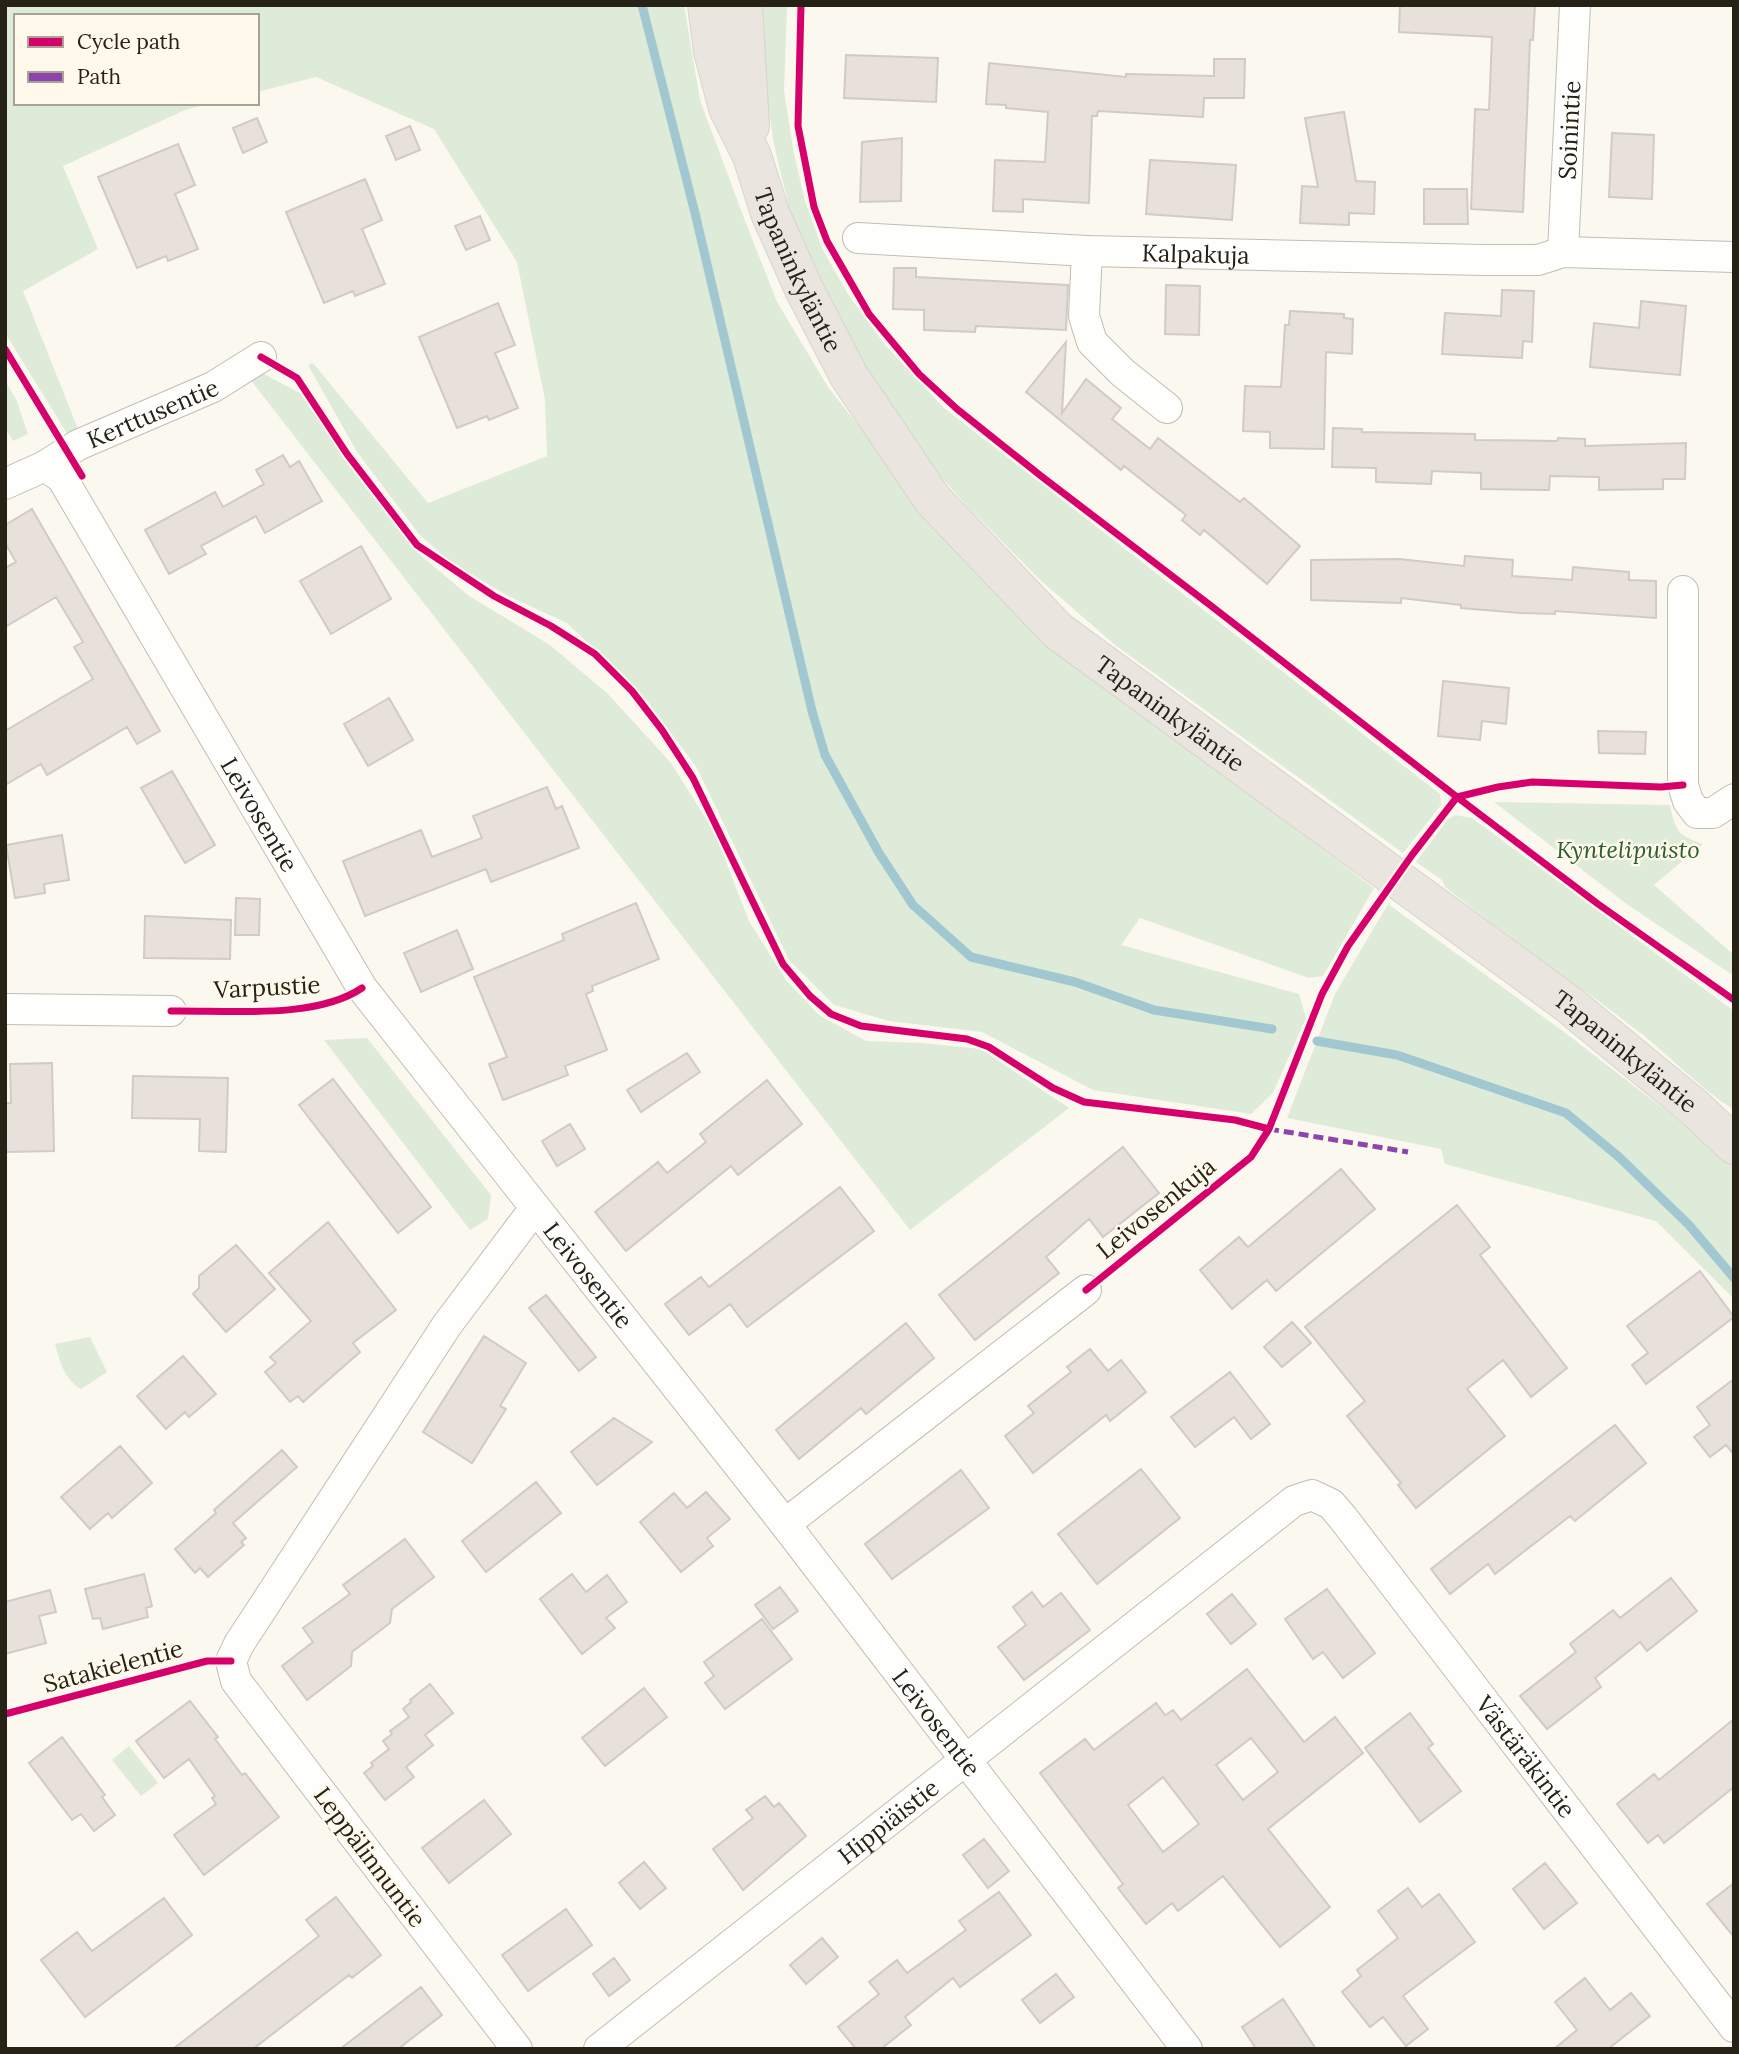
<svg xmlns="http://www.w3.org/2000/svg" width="1739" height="2054" font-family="Lora,serif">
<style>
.green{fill:#deebd9}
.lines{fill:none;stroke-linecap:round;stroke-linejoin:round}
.stream{stroke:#a1c8d0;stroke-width:9}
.building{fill:#e8e0da;stroke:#d2cac6;stroke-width:2;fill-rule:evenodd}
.street-casing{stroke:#c0bdb4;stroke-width:32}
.primary-casing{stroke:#d6d5cf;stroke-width:40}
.street{stroke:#fefefd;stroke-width:30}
.primary{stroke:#eae5de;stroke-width:38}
.quiet{stroke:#8e44ad;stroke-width:5;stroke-dasharray:10 5;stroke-linecap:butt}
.cycleway-casing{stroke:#fff9ec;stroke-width:11}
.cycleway{stroke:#d6006c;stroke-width:7}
.labels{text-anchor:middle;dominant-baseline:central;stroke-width:5;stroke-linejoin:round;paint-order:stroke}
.street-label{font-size:24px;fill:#272216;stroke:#fff9ec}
.park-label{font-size:24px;font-style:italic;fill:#2b5f32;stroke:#fff9ec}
</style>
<rect width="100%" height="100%" fill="#fbf8f0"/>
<path class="green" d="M 5,5 L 684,5 L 700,100 L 742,213 L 777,302 L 828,387 L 928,514 L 1045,641 L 1374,888 L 1323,976 L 1309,978 L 1140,918 L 1121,945 L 1299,994 L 1306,1018 L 1273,1093 L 1251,1114 L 1093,1090 L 982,1032 L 889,1021 L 834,1005 L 789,960 L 697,768 L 645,698 L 567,623 L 508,596 L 449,561 L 419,534 L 357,452 L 308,365 L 313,363 L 428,503 L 547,456 L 545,400 L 517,262 L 434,129 L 316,77 L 257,92 L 257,16 L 16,16 L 16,103 L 213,103 L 185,110 L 63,166 L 98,249 L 23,291 L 78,429 L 68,435 L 5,333 Z
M 758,5 L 787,5 L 784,90 L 793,149 L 805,201 L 823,250 L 849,296 L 886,346 L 944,408 L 1440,794 L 1441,805 L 1403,853 L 1115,645 L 1039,579 L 966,505 L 923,456 L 852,344 L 810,264 L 789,207 L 774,145 L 763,71 Z
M 260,372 L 300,393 L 412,548 L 469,596 L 550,645 L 608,694 L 671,763 L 715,833 L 749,921 L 786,980 L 819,1015 L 866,1041 L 922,1043 L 981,1049 L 1069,1108 L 910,1230 L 250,379 Z
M 5,381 L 16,399 L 28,434 L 13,441 L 5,428 Z
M 1494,802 L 1670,805 C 1675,830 1678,836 1703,844 L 1654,885 L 1734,955 L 1734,976 L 1628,905 Z
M 1455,815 L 1472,818 L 1734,1011 L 1734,1110 C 1700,1088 1674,1060 1643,1035 C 1578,984 1509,938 1445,887 L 1442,880 L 1416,862 L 1448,819 Z
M 1388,904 L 1564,1032 L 1730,1160 L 1734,1164 L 1734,1299 L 1656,1221 L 1445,1164 L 1441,1149 L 1287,1118 L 1335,994 Z
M 367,1038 L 491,1195 L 488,1219 L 470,1230 L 324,1040 Z
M 90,1337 L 107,1372 L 81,1389 C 64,1379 60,1362 55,1344 Z
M 129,1746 L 158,1783 L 141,1796 L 112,1760 Z"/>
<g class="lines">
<path class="stream" d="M 642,5 L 695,213 L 812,711 L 825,755 L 879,853 L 913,905 L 971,957 L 1075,982 L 1154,1010 L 1272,1029
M 1317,1041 L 1397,1055 L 1566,1113 L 1619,1157 L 1689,1225 L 1734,1278"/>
</g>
<path class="building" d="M 1400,5 L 1535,5 L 1533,40 L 1530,40 L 1523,212 L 1471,209 L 1475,109 L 1489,110 L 1492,37 L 1399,32 Z
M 846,55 L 938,58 L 936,102 L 844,98 Z
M 1214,59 L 1245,59 L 1244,98 L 1204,98 L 1203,117 L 1098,111 L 1097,116 L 1092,116 L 1089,203 L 1023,199 L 1023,212 L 993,211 L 995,160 L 1045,162 L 1048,112 L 1006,108 L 1006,105 L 986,104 L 989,63 L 1126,77 L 1126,74 L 1214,76 Z
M 1344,112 L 1356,181 L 1375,182 L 1374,214 L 1349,213 L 1349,225 L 1300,223 L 1302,186 L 1318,187 L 1305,118 Z
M 257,118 L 267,142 L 243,153 L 233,128 Z
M 410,126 L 420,150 L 396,160 L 386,136 Z
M 1612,133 L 1654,135 L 1652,199 L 1609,197 Z
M 902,138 L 901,201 L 860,202 L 862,142 Z
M 178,144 L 195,185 L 175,194 L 198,249 L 168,261 L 166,256 L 137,268 L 98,177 Z
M 1150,160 L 1236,165 L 1232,220 L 1146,214 Z
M 365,179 L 382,220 L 362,229 L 385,284 L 355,296 L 353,291 L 324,303 L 286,212 Z
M 1424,189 L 1467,189 L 1468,224 L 1424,224 Z
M 480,216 L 490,240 L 466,250 L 455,226 Z
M 894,268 L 916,268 L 916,277 L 1068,285 L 1066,330 L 976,326 L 975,332 L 924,330 L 924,310 L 893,309 Z
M 1166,285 L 1200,286 L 1199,335 L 1165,334 Z
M 1502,290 L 1534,291 L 1532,342 L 1523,341 L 1522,358 L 1442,354 L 1445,313 L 1501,316 Z
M 1641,301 L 1686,306 L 1680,375 L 1590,367 L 1594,323 L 1639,328 Z
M 498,303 L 515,345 L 495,353 L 518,408 L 489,420 L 487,416 L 457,428 L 419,337 Z
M 1290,311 L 1344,314 L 1344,318 L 1353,319 L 1352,354 L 1326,352 L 1324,449 L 1270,448 L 1270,432 L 1243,431 L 1245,386 L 1281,387 L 1285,325 L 1289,325 Z
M 1066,342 L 1062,413 L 1086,379 L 1121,408 L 1112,419 L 1150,449 L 1158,438 L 1240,502 L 1244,498 L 1300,546 L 1267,584 L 1204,530 L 1200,535 L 1182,520 L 1186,515 L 1124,466 L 1121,470 L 1026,392 Z
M 1333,428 L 1362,429 L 1362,432 L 1475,434 L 1475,440 L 1557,441 L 1558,438 L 1585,439 L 1585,446 L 1686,443 L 1685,479 L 1663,479 L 1663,489 L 1599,490 L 1599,477 L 1550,476 L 1549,490 L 1481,489 L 1481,473 L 1432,471 L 1431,484 L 1376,482 L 1376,468 L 1332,467 Z
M 283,455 L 290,467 L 299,461 L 322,501 L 265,533 L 256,516 L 201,546 L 206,554 L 169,574 L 145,530 L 215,492 L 223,507 L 264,484 L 256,470 Z
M 32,509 L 160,731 L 137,744 L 127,727 L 47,775 L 41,764 L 5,785 L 5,731 L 93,679 L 74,647 L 83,642 L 56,597 L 5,627 L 5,568 L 16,562 L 5,543 L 5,525 Z
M 361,546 L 391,599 L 331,634 L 300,581 Z
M 1465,556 L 1513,560 L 1512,576 L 1572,580 L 1573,567 L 1629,572 L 1629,580 L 1656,581 L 1656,618 L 1555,611 L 1555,614 L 1521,613 L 1461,608 L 1461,605 L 1401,598 L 1401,603 L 1311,600 L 1311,560 L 1399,559 L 1464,566 Z
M 1443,681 L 1509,688 L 1506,724 L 1482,721 L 1480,740 L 1438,736 Z
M 389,698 L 413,740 L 368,766 L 344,724 Z
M 1598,731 L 1646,732 L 1645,754 L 1599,753 Z
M 172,771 L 215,845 L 185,863 L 141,788 Z
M 547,787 L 556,809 L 562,806 L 579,848 L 491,882 L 486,869 L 365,916 L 343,861 L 421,830 L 432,857 L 482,838 L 473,816 Z
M 62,835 L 69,880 L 44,884 L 45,893 L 15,898 L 6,845 Z
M 236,898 L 260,899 L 259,935 L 235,935 Z
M 636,903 L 659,959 L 592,986 L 593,991 L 586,994 L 607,1050 L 565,1066 L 568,1075 L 503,1100 L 489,1064 L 507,1057 L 474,977 L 564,940 L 562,934 Z
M 145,916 L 231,920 L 230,959 L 144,958 Z
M 457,930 L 473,969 L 421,992 L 404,953 Z
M 687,1053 L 700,1072 L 641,1112 L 627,1090 Z
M 52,1063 L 54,1151 L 5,1152 L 5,1103 L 11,1103 L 10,1064 Z
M 133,1076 L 228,1078 L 226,1152 L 199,1151 L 200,1119 L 132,1118 Z
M 333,1079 L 431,1207 L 398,1233 L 299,1105 Z
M 767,1080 L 802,1124 L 738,1175 L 731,1166 L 626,1251 L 595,1212 L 658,1162 L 667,1173 L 706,1142 L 700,1134 Z
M 570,1124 L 585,1149 L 557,1166 L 542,1141 Z
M 1123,1147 L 1159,1193 L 1103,1237 L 1089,1219 L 1046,1257 L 1059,1273 L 975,1340 L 939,1295 Z
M 1341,1169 L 1375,1209 L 1276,1291 L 1267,1280 L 1232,1309 L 1200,1270 L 1239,1237 L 1248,1247 Z
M 840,1187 L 874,1231 L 747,1327 L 730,1304 L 689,1335 L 665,1304 L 701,1277 L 709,1287 Z
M 1457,1205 L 1490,1247 L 1480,1255 L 1567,1368 L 1531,1397 L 1503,1360 L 1467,1389 L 1505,1436 L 1416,1508 L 1398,1485 L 1401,1483 L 1347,1416 L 1365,1401 L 1305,1327 Z
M 328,1222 L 396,1310 L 353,1343 L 360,1352 L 303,1402 L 298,1396 L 290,1402 L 265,1372 L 276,1363 L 270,1357 L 311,1321 L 269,1273 Z
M 236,1245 L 275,1289 L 226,1332 L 193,1294 L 199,1288 L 199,1276 Z
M 1700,1271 L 1734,1317 L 1646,1384 L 1632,1365 L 1648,1353 L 1627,1326 Z
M 546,1295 L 596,1357 L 579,1371 L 529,1308 Z
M 1292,1322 L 1311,1343 L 1282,1367 L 1264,1347 Z
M 906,1323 L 934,1358 L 866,1414 L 861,1408 L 799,1459 L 776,1430 Z
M 484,1336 L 526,1363 L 500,1406 L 506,1409 L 472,1463 L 423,1432 Z
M 1090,1349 L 1108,1371 L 1121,1360 L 1146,1392 L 1110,1421 L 1106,1415 L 1033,1473 L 1005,1436 L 1034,1413 L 1028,1406 L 1071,1372 L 1067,1367 Z
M 183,1356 L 216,1394 L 189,1417 L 185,1412 L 166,1429 L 137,1396 Z
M 1230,1372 L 1270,1424 L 1251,1439 L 1234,1417 L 1195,1447 L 1171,1417 Z
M 1734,1379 L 1734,1455 L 1726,1445 L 1710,1457 L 1694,1437 L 1710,1425 L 1697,1407 Z
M 614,1418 L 652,1442 L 597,1485 L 571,1452 Z
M 1615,1425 L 1646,1463 L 1575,1521 L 1570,1516 L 1495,1574 L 1488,1564 L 1450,1594 L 1431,1569 Z
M 120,1446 L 152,1483 L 112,1518 L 108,1513 L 90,1529 L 61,1497 Z
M 282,1450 L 297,1467 L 233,1523 L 246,1538 L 241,1542 L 244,1545 L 208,1577 L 200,1568 L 195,1573 L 175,1549 L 216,1513 L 214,1510 Z
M 1141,1469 L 1180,1518 L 1097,1584 L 1058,1534 Z
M 961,1470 L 989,1508 L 892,1579 L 865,1544 Z
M 536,1482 L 561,1513 L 486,1572 L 462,1541 Z
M 706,1492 L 730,1519 L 707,1538 L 713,1546 L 681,1572 L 640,1522 L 674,1493 L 687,1508 Z
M 405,1539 L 434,1577 L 392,1609 L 390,1623 L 352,1652 L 351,1666 L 307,1700 L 282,1666 L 313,1642 L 303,1628 L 350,1594 L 343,1585 Z
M 144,1574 L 152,1606 L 146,1608 L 148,1617 L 103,1629 L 100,1618 L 93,1619 L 85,1589 Z
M 572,1574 L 586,1592 L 607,1575 L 627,1602 L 606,1618 L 615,1628 L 582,1654 L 540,1599 Z
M 1671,1578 L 1697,1611 L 1647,1651 L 1640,1642 L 1595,1678 L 1601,1687 L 1547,1729 L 1520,1696 L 1576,1652 L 1570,1644 L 1613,1610 L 1620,1618 Z
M 780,1587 L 798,1611 L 773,1629 L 755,1605 Z
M 1327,1589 L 1375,1653 L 1343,1678 L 1323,1652 L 1313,1659 L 1285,1619 Z
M 50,1590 L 56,1612 L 39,1616 L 46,1643 L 5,1654 L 5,1602 Z
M 1032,1592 L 1043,1607 L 1061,1593 L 1090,1630 L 1024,1680 L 998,1647 L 1026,1625 L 1013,1607 Z
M 1232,1594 L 1256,1624 L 1231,1644 L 1207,1614 Z
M 762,1619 L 792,1659 L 725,1709 L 705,1683 L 714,1676 L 704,1662 Z
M 1247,1669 L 1304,1742 L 1335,1717 L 1363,1753 L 1268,1829 L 1330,1907 L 1280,1947 L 1223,1876 L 1178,1911 L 1172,1903 L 1146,1924 L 1118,1888 L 1123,1884 L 1040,1773 L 1085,1739 L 1094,1750 L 1156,1703 L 1165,1715 L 1173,1710 L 1181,1720 ZM 1251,1738 L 1278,1772 L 1243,1800 L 1216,1765 ZM 1163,1777 L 1199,1824 L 1163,1852 L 1128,1805 Z
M 430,1684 L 453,1713 L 425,1735 L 433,1745 L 406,1767 L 414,1777 L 385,1800 L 364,1773 L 373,1766 L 371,1763 L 389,1749 L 383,1741 L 392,1734 L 390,1731 L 409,1717 L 403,1709 L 411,1702 L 410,1700 Z
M 644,1688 L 667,1717 L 605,1766 L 582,1738 Z
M 190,1701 L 218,1737 L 215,1739 L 242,1775 L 245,1773 L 279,1817 L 204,1875 L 174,1835 L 216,1804 L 212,1798 L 215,1796 L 189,1759 L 164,1778 L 136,1741 Z
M 1410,1713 L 1433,1744 L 1428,1748 L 1461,1791 L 1420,1822 L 1365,1748 Z
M 1734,1719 L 1734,1787 L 1664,1843 L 1658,1835 L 1648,1843 L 1617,1804 L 1654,1774 L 1659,1780 Z
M 62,1737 L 105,1795 L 102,1797 L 115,1815 L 94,1831 L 81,1814 L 72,1820 L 29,1763 Z
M 765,1796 L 774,1807 L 779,1803 L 806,1836 L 743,1890 L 713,1849 L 753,1818 L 746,1810 Z
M 484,1800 L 511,1834 L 449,1883 L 422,1848 Z
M 984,1839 L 1009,1871 L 988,1888 L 963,1855 Z
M 644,1862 L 666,1888 L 640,1909 L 619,1883 Z
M 1545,1863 L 1577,1903 L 1544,1929 L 1513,1889 Z
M 1734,1883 L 1734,1937 L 1707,1904 Z
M 1408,1888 L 1422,1907 L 1439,1894 L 1475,1942 L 1403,1996 L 1428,2029 L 1406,2046 L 1383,2017 L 1370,2027 L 1342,1992 L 1361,1976 L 1357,1970 L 1398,1938 L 1378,1911 Z
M 999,1892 L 1031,1935 L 960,1987 L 953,1978 L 905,2017 L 911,2025 L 881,2049 L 856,2049 L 838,2027 L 879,1994 L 869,1982 L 897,1960 L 907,1973 L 966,1930 L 959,1921 Z
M 336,1897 L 381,1955 L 352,1978 L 349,1975 L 253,2049 L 173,2049 L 319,1936 L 306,1920 Z
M 164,1898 L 192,1935 L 85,2017 L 41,1960 L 77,1932 L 92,1951 Z
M 566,1909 L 592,1945 L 528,1991 L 502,1955 Z
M 822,1938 L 838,1957 L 806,1984 L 790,1965 Z
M 614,1958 L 630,1980 L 609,1996 L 593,1974 Z
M 1056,1974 L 1074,1997 L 1040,2023 L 1022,2000 Z
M 1585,1978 L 1610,2010 L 1631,1993 L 1650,2016 L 1608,2049 L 1554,2049 L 1577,2030 L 1555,2002 Z
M 421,1987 L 442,2015 L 398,2049 L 340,2049 Z
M 1283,1999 L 1316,2049 L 1256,2049 L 1242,2027 Z"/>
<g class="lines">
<g class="street-casing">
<g id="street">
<path id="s1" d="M 858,238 L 1087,251 L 1484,260 L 1538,260 L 1563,252 L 1734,257"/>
<path d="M 1087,251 L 1084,316 L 1092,342 L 1123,373 L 1167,408"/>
<path id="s2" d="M 1563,252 L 1575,5"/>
<path id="s3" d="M 45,466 L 62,478 L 362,988 L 785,1524 L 1187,2049"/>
<path id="s4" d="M 5,484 L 45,466 L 78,445 L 213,387 L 261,357"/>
<path d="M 1683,591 L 1683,785 L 1688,801 L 1697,813 L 1713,813 L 1734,799"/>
<path d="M 5,1009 L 171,1011"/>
<path d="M 785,1524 L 1086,1290"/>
<path d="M 517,2049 L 236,1681 L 231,1661 L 239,1644 L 447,1325 L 535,1208"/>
<path id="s5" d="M 599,2049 L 1294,1501 L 1312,1495 L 1331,1504 L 1343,1518 L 1734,2027"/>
</g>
</g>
<g class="primary-casing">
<g id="primary">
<path id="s6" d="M 707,5 L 713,51 L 728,108 L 752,156 L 770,213 L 804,289 L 849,376 L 933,500 L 1058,631 L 1567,1003 L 1695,1108 L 1734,1145"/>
<path d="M 743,5 L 750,126"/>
</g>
</g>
<use href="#street" class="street"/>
<use href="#primary" class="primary"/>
<path class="quiet" d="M 1269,1129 L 1408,1152"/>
<g class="cycleway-casing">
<path id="cycleway" d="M 801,5 L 798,126 L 814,207 L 827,241 L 869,314 L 919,374 L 957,409 L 1041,476 L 1210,605 L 1457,797 L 1598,904 L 1734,1000
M 5,349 L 82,476
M 261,357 L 297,378 L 347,454 L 417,545 L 494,596 L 551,626 L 595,654 L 632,691 L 662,730 L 693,778 L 783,964 L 810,996 L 831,1014 L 861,1026 L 967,1039 L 989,1047 L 1053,1088 L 1084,1102 L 1235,1120 L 1269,1129
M 171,1011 C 227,1010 315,1020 362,988
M 1086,1290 L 1251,1157 L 1269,1129 L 1322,994 L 1348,946 L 1412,855 L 1457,797 L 1498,787 L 1532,782 L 1661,787 L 1683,785
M 5,1714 L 207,1661 L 231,1661"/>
</g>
<use href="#cycleway" class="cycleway"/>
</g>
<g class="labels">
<g class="street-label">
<text stroke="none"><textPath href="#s2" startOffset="122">Soinintie</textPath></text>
<text stroke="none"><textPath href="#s1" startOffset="338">Kalpakuja</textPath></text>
<text stroke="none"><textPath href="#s6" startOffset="282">Tapaninkyläntie</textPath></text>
<text stroke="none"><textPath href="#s4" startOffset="164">Kerttusentie</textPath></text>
<text stroke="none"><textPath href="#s6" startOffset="870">Tapaninkyläntie</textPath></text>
<text stroke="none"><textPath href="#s3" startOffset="411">Leivosentie</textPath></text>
<text transform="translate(267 987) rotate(-3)">Varpustie</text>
<text stroke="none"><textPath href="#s6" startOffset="1437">Tapaninkyläntie</textPath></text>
<text transform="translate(1156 1208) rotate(-39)">Leivosenkuja</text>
<text stroke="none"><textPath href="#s3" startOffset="978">Leivosentie</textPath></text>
<text transform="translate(113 1666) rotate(-15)">Satakielentie</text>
<text stroke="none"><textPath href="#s3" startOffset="1545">Leivosentie</textPath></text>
<text stroke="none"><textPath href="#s5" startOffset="1244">Västäräkintie</textPath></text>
<text stroke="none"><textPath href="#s5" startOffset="368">Hippiäistie</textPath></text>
<text transform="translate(370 1857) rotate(53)">Leppälinnuntie</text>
</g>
<g class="park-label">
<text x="1628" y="849">Kyntelipuisto</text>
</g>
</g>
<rect width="1739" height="2054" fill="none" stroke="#272216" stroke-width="14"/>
<rect x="14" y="14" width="245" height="91" fill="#fff9ec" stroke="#a9a396" stroke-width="2"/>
<rect x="28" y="37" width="35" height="10" fill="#d6006c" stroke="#a9a396" stroke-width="2"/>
<text x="77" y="49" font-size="21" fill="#272216">Cycle path</text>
<rect x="28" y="72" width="35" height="10" fill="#8e44ad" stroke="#a9a396" stroke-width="2"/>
<text x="77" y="84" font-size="21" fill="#272216">Path</text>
</svg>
